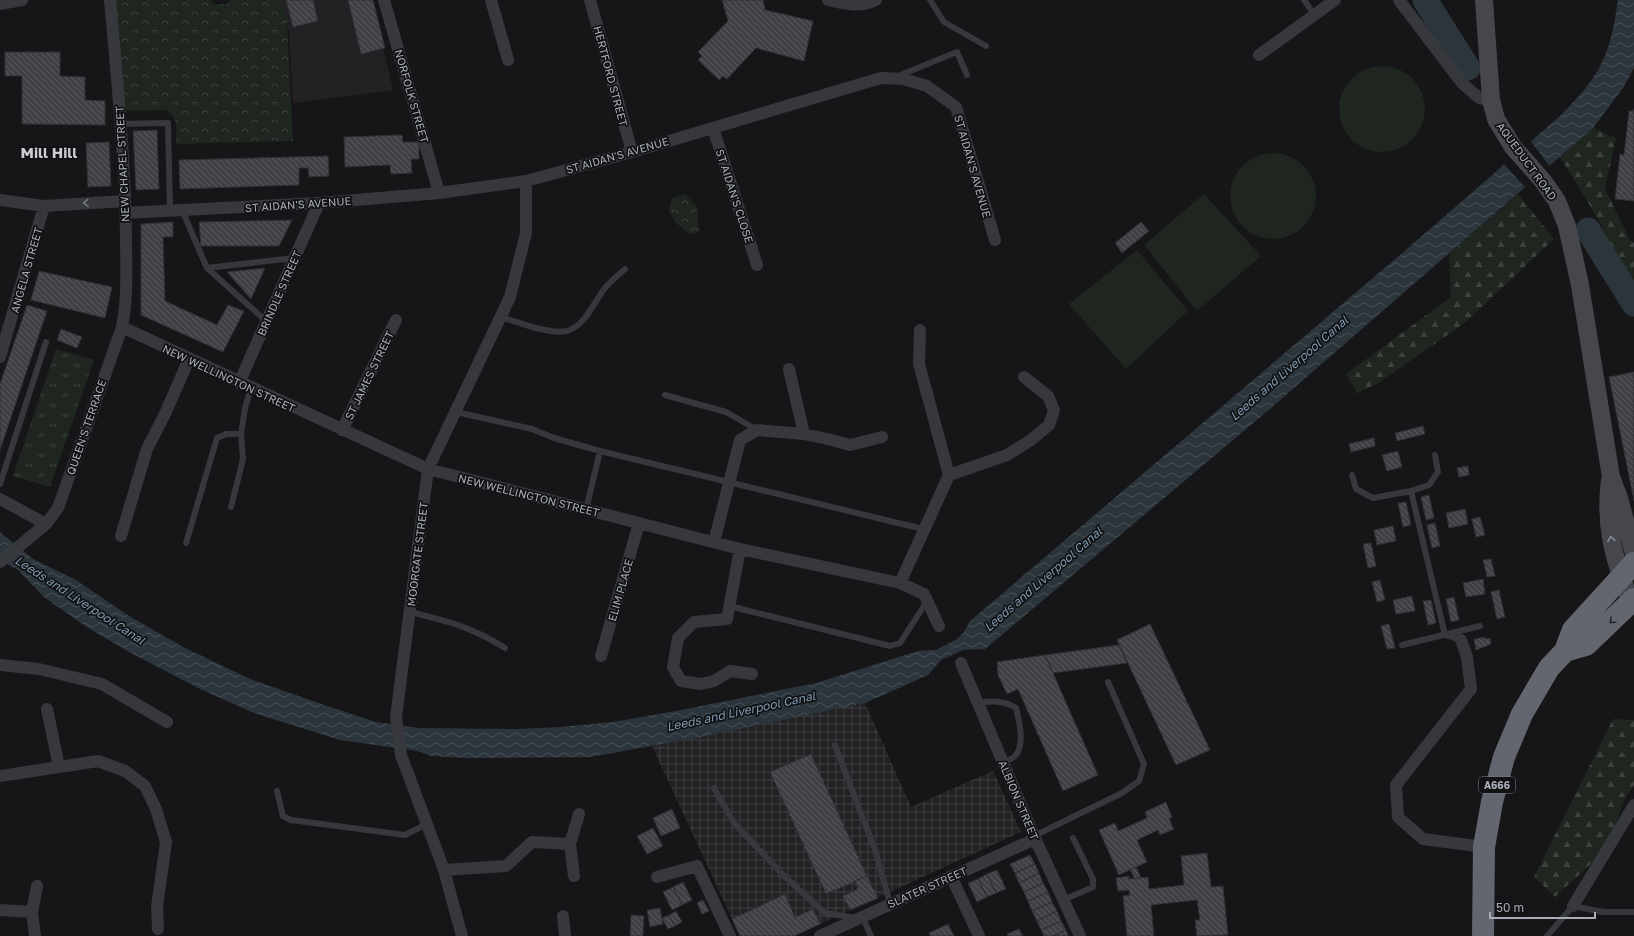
<svg xmlns="http://www.w3.org/2000/svg" width="1634" height="936" font-family="'Golos Text',sans-serif">
<style>
.built{fill:#222225}
.industrial{fill:url(#industrial-grid)}
.grass{fill:url(#grass-tufts)}
.forest{fill:url(#forest-firs)}
.park{fill:url(#park-crowns)}
.pitch{fill:#1e261f}
.water{fill:url(#water-waves)}
.pier{fill:#161618}
.lines{fill:none;stroke-linecap:round;stroke-linejoin:round}
.river{stroke:#2c353c;stroke-width:25}
.building{fill:url(#building-back-hatch);stroke:#303034}
.lane{stroke:#37383d;stroke-width:6}
.street{stroke:#37383d;stroke-width:12}
.secondary{stroke:#45474d;stroke-width:18}
.highway{stroke:#63666e;stroke-width:22}
.oneway{stroke:#757881}
.oneway2{stroke:#858993}
.oneway3{stroke:#26262a}
.labels{text-anchor:middle;dominant-baseline:central;stroke-width:3.5;stroke-linejoin:round;paint-order:stroke}
.shield{fill:#111113;stroke:#7b7e86;stroke-width:1}
.shield-label{font-size:10px;font-weight:bold;fill:#a8adb8}
.street-label{font-size:11px;fill:#a8adb8;stroke:#111113}
.water-label{font-size:12px;font-style:italic;fill:#7f9bb3;stroke:#111113}
.district-label{font-size:15px;font-weight:bold;fill:#c9ccd4;stroke:#111113}
</style>
<defs>
<pattern id="industrial-grid" width="8" height="8" patternUnits="userSpaceOnUse"><rect width="8" height="8" fill="#222225"/><path d="M0 4h8M4 0v8" fill="none" stroke="#3f3f43"/></pattern>
<pattern id="grass-tufts" width="24" height="20" patternUnits="userSpaceOnUse"><rect width="24" height="20" fill="#1e261f"/><path d="M3 7l-1-3M5 7V3M7 7l1-3M15 17l-1-3M17 17v-4M19 17l1-3" fill="none" stroke="#3c433d"/></pattern>
<pattern id="forest-firs" width="22" height="20" patternUnits="userSpaceOnUse"><rect width="22" height="20" fill="#1e261f"/><path d="M5 1l3.5 6h-7zM16 11l3.5 6h-7z" fill="#3c433d"/></pattern>
<pattern id="park-crowns" width="20" height="18" patternUnits="userSpaceOnUse"><rect width="20" height="18" fill="#1e261f"/><path d="M2 6a3 3 0 1 1 6 0M12 15a3 3 0 1 1 6 0" fill="none" stroke="#3c433d"/></pattern>
<pattern id="water-waves" width="16" height="10" patternUnits="userSpaceOnUse"><rect width="16" height="10" fill="#2c353c"/><path d="M0 5q4-4 8 0t8 0" fill="none" stroke="#485056"/></pattern>
<pattern id="building-back-hatch" width="6" height="6" patternUnits="userSpaceOnUse"><rect width="6" height="6" fill="#404145"/><path d="M-1 5l2 2M0 0l6 6M5-1l2 2" fill="none" stroke="#595a5e"/></pattern>
</defs>
<rect width="100%" height="100%" fill="#161618"/>
<path class="built" d="M 281,0 L 372,0 L 393,90 L 293,103 L 289,32 Z"/>
<path class="industrial" d="M 865,703 L 911,807 L 993,771 L 1021,832 L 794,936 L 740,936 L 652,746 Z"/>
<path class="grass" d="M 56,349 L 94,360 L 50,487 L 13,476 Z"/>
<path class="forest" d="M 1593,128 L 1616,138 L 1605,189 L 1630,240 L 1634,243 L 1634,287 L 1611,254 L 1600,222 L 1560,157 Z
M 1518,194 L 1554,239 L 1466,322 L 1377,384 L 1357,393 L 1346,374 L 1451,297 L 1449,254 Z
M 1613,719 L 1634,720 L 1634,785 L 1625,798 L 1607,849 L 1555,897 L 1534,877 Z"/>
<path class="park" d="M 115,0 L 211,0 L 214,4 L 227,4 L 230,0 L 281,0 L 287,22 L 293,141 L 176,144 C 176,130 180,117 165,110 L 121,111 Z
M 685,194 L 697,207 L 699,232 L 690,234 L 676,223 L 669,211 L 672,198 Z"/>
<path class="pitch" d="M1339 109a43 43 0 1 1 86 0a43 43 0 1 1-86 0Z
M1230 196a43 43 0 1 1 86 0a43 43 0 1 1-86 0Z
M 1204,194 L 1261,256 L 1197,311 L 1144,245 Z
M 1137,250 L 1188,311 L 1126,369 L 1069,304 Z"/>
<path class="water" d="M 1618,0 L 1634,0 L 1634,68 L 1623,88 L 1593,128 L 1271,408 L 985,649 L 963,650 L 941,660 L 928,675 L 865,703 L 700,737 L 618,752 L 590,757 L 466,758 L 431,756 L 418,751 L 340,740 L 254,713 L 200,689 L 131,653 L 88,628 L 44,597 L 18,570 L 0,560 L 0,532 L 33,559 L 76,580 L 129,616 L 185,648 L 250,679 L 327,706 L 376,722 L 419,728 L 519,729 L 561,727 L 613,722 L 676,711 L 816,683 L 918,651 L 936,650 L 957,639 L 964,632 L 970,621 L 1407,249 L 1561,115 C 1601,75 1610,56 1618,0 Z"/>
<path class="pier" d="M 1529,139 L 1551,168 L 1527,189 L 1503,163 Z"/>
<g class="lines">
<path class="river" d="M 1425,0 L 1468,68
M 1588,230 L 1634,304"/>
</g>
<path class="building" d="M 286,0 L 313,0 L 318,21 L 293,27 Z
M 348,0 L 373,0 L 385,48 L 361,54 Z
M 722,0 L 763,0 L 765,10 L 813,21 L 804,61 L 756,48 L 727,79 L 723,76 L 719,80 L 698,60 L 702,56 L 698,52 L 728,21 Z
M 5,52 L 60,52 L 60,76 L 85,77 L 85,100 L 105,101 L 105,125 L 22,124 L 22,76 L 5,76 Z
M 1634,109 L 1634,201 L 1615,199 L 1620,154 L 1624,155 L 1629,111 L 1634,111 Z
M 157,130 L 159,189 L 136,190 L 133,131 Z
M 402,135 L 403,142 L 419,142 L 419,159 L 411,159 L 412,173 L 391,174 L 390,165 L 345,167 L 344,137 Z
M 109,142 L 111,186 L 88,187 L 86,143 Z
M 328,156 L 329,176 L 309,177 L 308,168 L 299,168 L 299,185 L 180,189 L 179,160 Z
M 292,220 L 279,246 L 201,246 L 199,222 Z
M 173,222 L 173,237 L 163,237 L 165,301 L 217,325 L 228,305 L 244,311 L 223,352 L 141,315 L 141,224 Z
M 1141,222 L 1149,231 L 1122,253 L 1115,243 Z
M 265,268 L 251,299 L 227,272 Z
M 39,271 L 112,287 L 105,318 L 31,300 Z
M 27,305 L 47,311 L 0,450 L 0,384 Z
M 61,329 L 82,337 L 77,348 L 57,340 Z
M 1634,372 L 1634,501 L 1609,377 Z
M 1423,426 L 1425,434 L 1397,441 L 1395,433 Z
M 1374,438 L 1375,446 L 1351,452 L 1349,444 Z
M 1374,438 L 1375,446 L 1351,452 L 1349,444 Z
M 1398,451 L 1402,467 L 1387,471 L 1382,455 Z
M 1468,466 L 1469,475 L 1459,477 L 1457,468 Z
M 1468,466 L 1469,475 L 1459,477 L 1457,468 Z
M 1429,495 L 1434,518 L 1426,520 L 1421,497 Z
M 1429,495 L 1434,518 L 1426,520 L 1421,497 Z
M 1406,502 L 1411,525 L 1403,527 L 1398,503 Z
M 1465,509 L 1468,524 L 1449,528 L 1446,513 Z
M 1480,517 L 1485,535 L 1476,537 L 1472,519 Z
M 1480,517 L 1485,535 L 1476,537 L 1472,519 Z
M 1435,523 L 1440,546 L 1432,548 L 1427,525 Z
M 1435,523 L 1440,546 L 1432,548 L 1427,525 Z
M 1393,526 L 1396,541 L 1377,545 L 1374,530 Z
M 1371,543 L 1376,566 L 1368,568 L 1363,544 Z
M 1491,559 L 1495,576 L 1487,577 L 1483,560 Z
M 1483,579 L 1485,594 L 1466,597 L 1463,583 Z
M 1380,580 L 1385,600 L 1377,602 L 1372,582 Z
M 1499,590 L 1505,617 L 1497,619 L 1491,592 Z
M 1412,596 L 1415,611 L 1396,614 L 1393,600 Z
M 1454,597 L 1459,620 L 1451,622 L 1446,599 Z
M 1431,600 L 1436,623 L 1428,625 L 1423,601 Z
M 1150,624 L 1210,750 L 1176,765 L 1117,640 Z
M 1389,624 L 1395,648 L 1387,649 L 1381,626 Z
M 1485,637 L 1485,639 L 1490,638 L 1491,644 L 1476,650 L 1474,639 Z
M 1119,645 L 1127,663 L 1053,673 L 1045,655 Z
M 1045,655 L 1098,775 L 1063,791 L 1018,689 L 1007,694 L 998,675 L 997,662 Z
M 811,754 L 867,876 L 826,894 L 770,772 Z
M 1166,802 L 1172,817 L 1169,819 L 1174,829 L 1160,835 L 1158,830 L 1137,840 L 1147,862 L 1119,875 L 1099,830 L 1115,823 L 1118,831 L 1147,818 L 1145,812 Z
M 672,809 L 680,828 L 661,836 L 653,818 Z
M 653,828 L 663,846 L 647,854 L 637,836 Z
M 1207,853 L 1211,887 L 1223,886 L 1228,935 L 1197,936 L 1195,920 L 1200,920 L 1197,900 L 1151,905 L 1154,936 L 1127,936 L 1123,896 L 1130,895 L 1129,890 L 1118,891 L 1116,878 L 1129,876 L 1129,879 L 1148,877 L 1149,889 L 1184,885 L 1181,856 Z
M 1030,855 L 1035,864 L 1015,873 L 1010,864 Z
M 1035,864 L 1039,873 L 1019,883 L 1015,873 Z
M 1136,867 L 1141,878 L 1135,879 L 1130,870 Z
M 997,870 L 1006,889 L 996,893 L 987,874 Z
M 1039,873 L 1043,883 L 1024,892 L 1019,883 Z
M 987,874 L 996,893 L 987,897 L 978,879 Z
M 867,876 L 878,898 L 850,910 L 843,896 L 858,889 L 855,881 Z
M 978,879 L 987,897 L 977,902 L 968,883 Z
M 683,882 L 692,900 L 682,905 L 673,887 Z
M 1043,883 L 1048,892 L 1028,901 L 1024,892 Z
M 673,887 L 682,905 L 672,910 L 663,892 Z
M 1048,892 L 1052,902 L 1032,911 L 1028,901 Z
M 785,894 L 795,917 L 813,909 L 820,924 L 794,936 L 740,936 L 732,919 Z
M 703,900 L 709,911 L 702,914 L 697,903 Z
M 1052,902 L 1057,911 L 1037,921 L 1032,911 Z
M 660,908 L 663,924 L 650,927 L 647,910 Z
M 676,911 L 682,922 L 675,926 L 669,915 Z
M 1057,911 L 1061,921 L 1041,930 L 1037,921 Z
M 631,915 L 644,916 L 643,936 L 630,936 Z
M 669,915 L 675,926 L 668,929 L 662,918 Z
M 1061,921 L 1066,930 L 1053,936 L 1044,936 L 1041,930 Z
M 948,924 L 954,936 L 930,936 L 929,933 Z
M 1019,929 L 1023,936 L 1008,936 L 1007,934 Z
M 1066,930 L 1068,936 L 1053,936 Z"/>
<g class="lines">
<path class="lane" d="M 930,0 L 944,22 L 986,46
M 1304,0 L 1314,14
M 898,76 L 957,52 L 967,75
M 120,124 L 168,123 L 170,211
M 182,210 L 207,268 L 266,321
M 207,268 L 294,258
M 501,317 C 518,322 550,335 567,331 C 585,326 594,302 605,288 C 611,281 618,275 625,269
M 665,395 L 726,412 L 757,430
M 456,412 L 532,429 L 554,438 L 600,451 L 923,529
M 1352,475 L 1356,489 L 1373,498 L 1411,491 L 1429,485 L 1438,472 L 1435,455
M 0,484 L 46,342
M 1411,491 L 1445,635 L 1461,640
M 231,507 L 243,459 L 241,434 L 245,408 L 251,388
M 586,510 L 600,451
M 186,543 L 217,438 L 226,434 L 241,434
M 729,606 L 890,646 L 900,643 L 927,601
M 410,612 C 447,621 472,627 505,648
M 1402,645 L 1480,626
M 977,703 C 992,701 1003,700 1016,708 C 1019,721 1025,743 1016,755 C 1013,758 1007,761 1003,764
M 835,745 L 875,850 L 890,903
M 714,788 L 734,823 L 784,876 L 825,913 L 856,918
M 277,791 L 283,816 L 291,820 L 405,835 L 427,824
M 1034,836 L 1122,793 L 1139,781 L 1144,764 L 1108,682
M 1063,900 L 1093,887 L 1093,879 L 1073,838
M 862,916 L 871,936
M 1547,936 L 1573,906 L 1603,912 L 1634,912"/>
<path class="street" d="M 384,0 L 439,193
M 491,0 L 508,60
M 590,0 L 632,152
M 828,0 C 845,4 860,8 876,0
M 1399,0 L 1462,83 L 1479,98 L 1491,100
M 0,4 L 22,0
M 1259,55 L 1335,0
M 713,128 L 757,265
M 0,200 L 44,206 L 125,201
M 125,213 L 319,203 L 439,193 L 526,181 L 632,152 L 881,78 L 903,79 L 927,86 L 956,107 L 995,240
M 122,327 L 428,469 L 740,549 L 900,583 L 924,594 L 939,626
M 0,357 L 44,206
M 789,369 L 804,434
M 239,383 L 319,203
M 342,430 L 396,320
M 949,475 L 1007,455 L 1031,440 L 1049,425 L 1054,410 L 1048,396 L 1024,377
M 0,499 L 46,524
M 121,536 L 147,449 L 165,414 L 189,359
M 714,542 L 740,440 L 757,430 L 804,434 L 832,440 L 850,445 L 882,437
M 740,549 L 727,619 L 694,622 L 678,638 L 673,667 L 681,681 L 701,684 L 714,681 L 730,671 L 752,674
M 0,562 L 46,524 L 58,508 L 122,327 C 128,297 126,267 126,237 C 125,158 117,79 110,0
M 900,583 L 949,475 L 919,364 L 920,330
M 1461,640 L 1467,657 L 1471,689 L 1396,785 L 1398,817 L 1423,839 L 1484,847
M 601,656 L 639,523
M 961,663 L 1034,836 L 1080,936
M 0,665 L 39,669 L 102,684 L 167,722
M 47,709 L 59,767
M 0,776 L 98,761 L 125,771 L 145,786 L 156,809 L 166,842 L 157,907 L 158,929
M 444,870 L 506,866 L 532,842 L 570,844
M 574,876 L 570,844 L 579,814
M 951,876 L 979,936
M 657,877 L 697,866 L 730,936
M 1573,906 L 1634,805
M 0,910 L 32,912
M 563,916 L 565,936
M 35,936 L 32,912 L 37,886
M 462,936 L 444,870 L 401,755 L 396,717 L 428,469 L 510,297 L 526,233 L 526,181
M 820,936 L 1035,839"/>
<path class="secondary" d="M 1484,0 L 1491,100 L 1496,119 L 1513,147 L 1543,181 L 1557,201 L 1567,226 L 1580,285 L 1611,477 L 1619,498 L 1634,554
M 1610,480 C 1604,526 1614,560 1631,602"/>
<path class="highway" d="M 1565,651 L 1586,645 L 1634,599
M 1483,936 L 1484,847 L 1492,802 L 1504,757 L 1522,714 L 1549,668 L 1565,651 L 1573,630 L 1634,563"/>
</g>
<defs><path id="oneway-chevron" d="M-2-3.5L2.5 0L-2 3.5" fill="none" stroke-width="1.6" stroke-linecap="round" stroke-linejoin="round"/></defs>
<use class="oneway" href="#oneway-chevron" transform="translate(86 203) rotate(176)"/>
<use class="oneway2" href="#oneway-chevron" transform="translate(1611 539) rotate(-99)"/>
<use class="oneway3" href="#oneway-chevron" transform="translate(1612 621) rotate(138)"/>
<g class="labels">
<rect class="shield" x="1479" y="777" width="36" height="16" rx="3"/>
<g class="shield-label">
<text x="1497" y="785">A666</text>
</g>
<g class="street-label">
<text transform="translate(611 76) rotate(75)">HERTFORD STREET</text>
<text transform="translate(412 96) rotate(74)">NORFOLK STREET</text>
<text transform="translate(617 155) rotate(-16)">ST AIDAN'S AVENUE</text>
<text transform="translate(1527 161) rotate(54)">AQUEDUCT ROAD</text>
<text transform="translate(122 164) rotate(-93)">NEW CHAPEL STREET</text>
<text transform="translate(973 166) rotate(74)">ST AIDAN'S AVENUE</text>
<text transform="translate(735 196) rotate(72)">ST AIDAN'S CLOSE</text>
<text transform="translate(298 204) rotate(-4)">ST AIDAN'S AVENUE</text>
<text transform="translate(26 270) rotate(-74)">ANGELA STREET</text>
<text transform="translate(279 293) rotate(-66)">BRINDLE STREET</text>
<text transform="translate(369 375) rotate(-64)">ST JAMES STREET</text>
<text transform="translate(229 378) rotate(25)">NEW WELLINGTON STREET</text>
<text transform="translate(86 427) rotate(-71)">QUEEN'S TERRACE</text>
<text transform="translate(529 495) rotate(14)">NEW WELLINGTON STREET</text>
<text transform="translate(417 554) rotate(-83)">MOORGATE STREET</text>
<text transform="translate(620 590) rotate(-74)">ELIM PLACE</text>
<text transform="translate(1019 800) rotate(67)">ALBION STREET</text>
<text transform="translate(927 887) rotate(-24)">SLATER STREET</text>
</g>
<g class="water-label">
<text transform="translate(1289 368) rotate(-41)">Leeds and Liverpool Canal</text>
<text transform="translate(1043 579) rotate(-41)">Leeds and Liverpool Canal</text>
<text transform="translate(80 600) rotate(33)">Leeds and Liverpool Canal</text>
<text transform="translate(741 711) rotate(-12)">Leeds and Liverpool Canal</text>
</g>
<g class="district-label">
<text x="49" y="152">Mill Hill</text>
</g>
</g>
<path d="M1490 912v6h105v-6" fill="none" stroke="#a8adb8" stroke-width="2"/>
<text x="1496" y="912" font-size="12" fill="#a8adb8" stroke="#111113" stroke-width="3" paint-order="stroke">50 m</text>
</svg>
